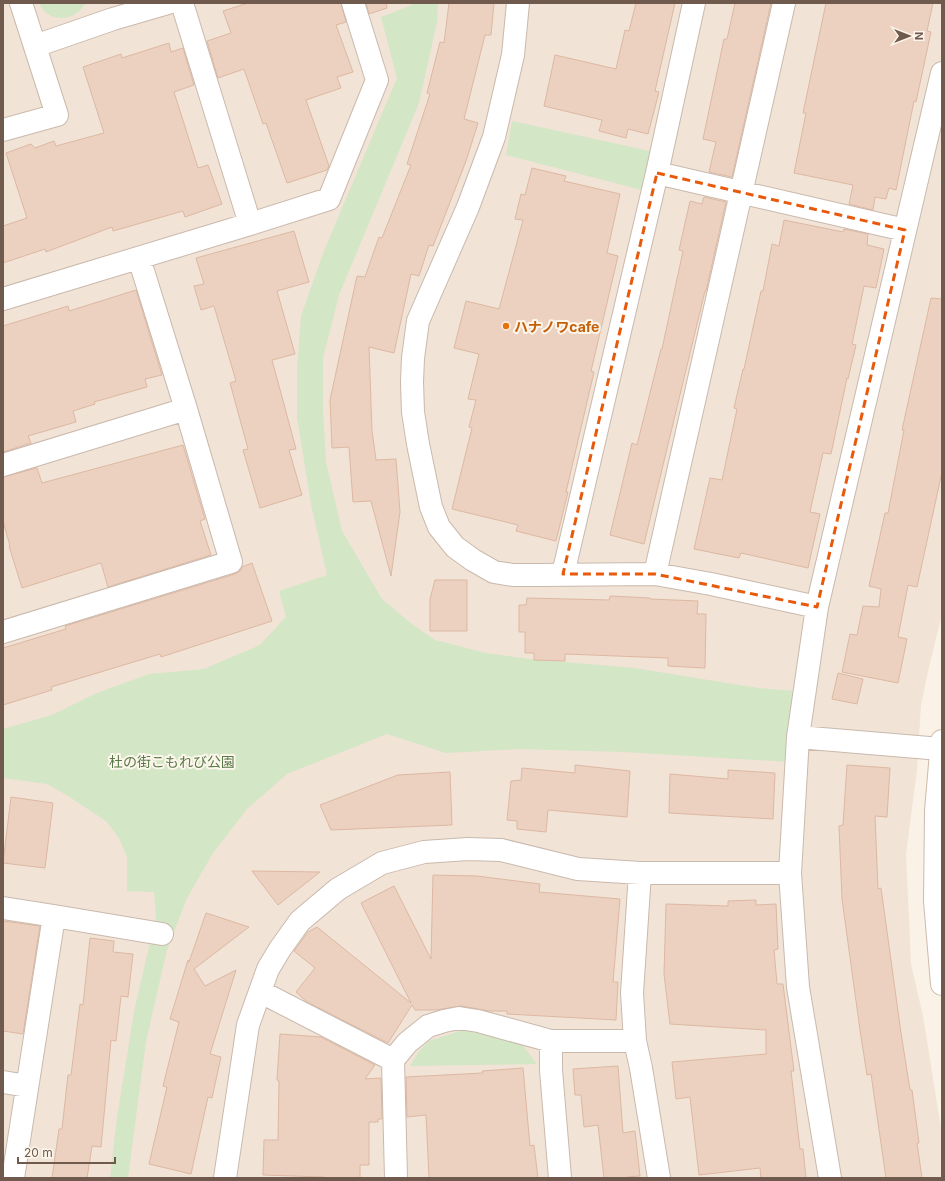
<svg xmlns="http://www.w3.org/2000/svg" width="945" height="1181" font-family="Inter,'Noto Sans JP',sans-serif">
<style>
.residential{fill:#f1e3d5}
.green{fill:#d3e6c6}
.building{fill:#ecd1c0;stroke:#ddb8a2}
.lines{fill:none;stroke-linecap:round;stroke-linejoin:round}
.street-casing{stroke:#cab9ad;stroke-width:24}
.secondary-casing{stroke:#cdbaab;stroke-width:24}
.street{stroke:#fff;stroke-width:22}
.secondary{stroke:#fff;stroke-width:22}
.marked{fill:none;stroke:#e8590c;stroke-width:3;stroke-dasharray:8 5;stroke-linejoin:round}
.food-dot{fill:#e8710a;stroke:#fdf6ec;stroke-width:1.5}
.labels{text-anchor:middle;dominant-baseline:central;stroke-width:4;stroke-linejoin:round;paint-order:stroke}
.food-label{font-size:14px;font-weight:bold;fill:#c56008;stroke:#fdf6ec;text-anchor:start}
.park-label{font-size:14px;fill:#597a49;stroke:#fdf6ec}
</style>
<rect width="100%" height="100%" fill="#faf2e6"/>
<path class="residential" d="M 3,3 L 942,3 L 942,614 L 929,667 L 921,705 L 917,770 L 906,854 L 911,964 L 923,1016 L 940,1122 L 942,1137 L 942,1178 L 3,1178 Z"/>
<path class="green" d="M 39,3 L 85,3 C 76,22 48,24 39,3 Z
M 412,3 L 438,3 L 437,22 L 419,103 L 339,295 L 323,358 L 323,411 L 326,462 L 342,531 L 382,599 L 409,622 L 435,640 L 486,653 L 529,659 L 634,668 L 758,688 L 795,691 L 789,762 L 624,752 L 519,749 L 446,753 L 387,734 L 287,774 L 247,809 L 213,853 L 187,898 L 167,950 L 146,1041 L 128,1178 L 110,1178 L 117,1118 L 134,1012 L 156,916 L 154,892 L 127,891 L 127,857 L 119,838 L 106,821 L 68,796 L 47,784 L 3,778 L 3,729 L 52,715 L 97,693 L 149,674 L 204,669 L 260,645 L 286,617 L 279,591 L 327,575 L 311,504 L 297,417 L 297,370 L 301,316 L 324,251 L 397,78 L 381,17 L 412,5 Z
M 512,121 L 650,151 L 642,190 L 506,155 Z
M 463,1030 L 521,1043 L 537,1064 L 410,1066 L 419,1051 L 429,1041 Z"/>
<path class="building" d="M 248,3 L 341,3 L 346,22 L 336,25 L 353,72 L 337,77 L 341,88 L 306,100 L 329,166 L 327,170 L 287,183 L 266,123 L 263,124 L 244,69 L 218,78 L 207,41 L 231,33 L 223,11 Z
M 366,3 L 386,3 L 387,8 L 369,14 Z
M 449,3 L 494,3 L 491,35 L 485,35 L 464,119 L 478,123 L 466,161 L 433,246 L 429,245 L 419,276 L 411,274 L 394,353 L 369,347 L 372,431 L 376,460 L 396,459 L 400,512 L 391,576 L 371,501 L 353,502 L 349,447 L 332,448 L 330,400 L 357,276 L 365,277 L 379,237 L 382,238 L 411,165 L 407,164 L 430,94 L 427,93 L 440,42 L 444,43 Z
M 636,3 L 675,3 L 655,91 L 659,92 L 648,134 L 628,129 L 626,138 L 599,131 L 602,120 L 544,106 L 555,55 L 616,69 L 625,30 L 629,31 Z
M 735,3 L 771,3 L 732,177 L 709,172 L 716,142 L 703,139 L 724,39 L 727,39 Z
M 826,3 L 933,3 L 927,31 L 931,32 L 916,102 L 914,101 L 896,190 L 889,188 L 886,199 L 875,197 L 873,210 L 849,204 L 853,185 L 794,173 L 806,113 L 803,113 Z
M 169,43 L 171,52 L 183,48 L 194,85 L 174,92 L 198,168 L 208,165 L 222,204 L 185,217 L 183,211 L 113,231 L 112,227 L 46,252 L 45,249 L 3,263 L 3,226 L 27,218 L 6,153 L 31,144 L 35,148 L 54,141 L 56,146 L 104,133 L 83,67 L 121,54 L 122,58 Z
M 532,168 L 566,176 L 564,181 L 620,194 L 607,253 L 618,256 L 591,371 L 594,372 L 566,492 L 568,492 L 556,541 L 516,531 L 518,525 L 452,509 L 472,428 L 469,427 L 476,400 L 468,399 L 479,354 L 454,348 L 466,301 L 499,309 L 523,220 L 515,219 L 521,194 L 525,195 Z
M 704,197 L 726,202 L 706,291 L 705,291 L 644,544 L 610,535 L 632,443 L 637,445 L 661,349 L 662,349 L 683,251 L 679,250 L 690,201 L 702,204 Z
M 784,220 L 843,232 L 844,229 L 868,234 L 867,245 L 884,249 L 876,288 L 864,286 L 852,344 L 856,345 L 848,379 L 847,378 L 831,454 L 823,453 L 810,512 L 820,514 L 808,568 L 741,553 L 739,558 L 694,549 L 710,478 L 722,480 L 737,409 L 734,408 L 743,369 L 744,369 L 761,291 L 763,291 L 772,244 L 779,246 Z
M 294,231 L 309,282 L 277,291 L 295,354 L 272,360 L 296,449 L 289,450 L 302,495 L 260,508 L 243,450 L 248,449 L 230,383 L 236,381 L 214,306 L 201,310 L 194,286 L 204,284 L 196,258 Z
M 136,290 L 162,375 L 145,379 L 147,387 L 94,402 L 95,404 L 73,411 L 76,422 L 28,436 L 31,443 L 3,452 L 3,326 L 68,306 L 69,311 Z
M 931,298 L 942,299 L 942,472 L 917,587 L 908,585 L 898,637 L 907,639 L 898,683 L 842,672 L 850,634 L 857,635 L 863,606 L 879,607 L 881,589 L 869,586 L 885,513 L 888,513 L 904,430 L 902,430 Z
M 183,445 L 205,519 L 200,521 L 211,555 L 108,587 L 101,563 L 22,588 L 9,546 L 10,546 L 3,521 L 3,477 L 37,468 L 42,483 Z
M 252,563 L 272,621 L 161,657 L 160,654 L 51,687 L 52,690 L 3,705 L 3,648 L 66,629 L 65,626 L 235,574 L 240,571 L 242,567 Z
M 435,580 L 467,580 L 467,631 L 430,631 L 430,599 Z
M 610,596 L 650,598 L 650,599 L 698,601 L 697,614 L 706,614 L 705,668 L 668,666 L 668,658 L 565,654 L 565,661 L 534,660 L 534,653 L 525,653 L 525,632 L 519,632 L 519,605 L 526,605 L 527,598 L 609,600 Z
M 838,673 L 863,679 L 857,704 L 832,699 Z
M 575,765 L 630,771 L 627,817 L 548,810 L 546,832 L 517,829 L 517,821 L 507,820 L 511,781 L 521,780 L 522,768 L 575,773 Z
M 847,765 L 890,768 L 887,817 L 875,816 L 878,889 L 881,888 L 901,1033 L 910,1090 L 912,1090 L 919,1143 L 917,1143 L 922,1178 L 886,1178 L 871,1074 L 867,1075 L 860,1030 L 842,899 L 839,826 L 843,825 Z
M 728,770 L 775,773 L 773,819 L 669,813 L 670,774 L 728,779 Z
M 450,772 L 452,825 L 331,830 L 320,805 L 398,775 Z
M 11,797 L 53,803 L 45,868 L 3,863 Z
M 252,871 L 320,872 L 278,905 Z
M 433,875 L 477,876 L 540,884 L 539,892 L 620,899 L 613,982 L 618,982 L 616,1020 L 507,1014 L 507,1011 L 489,1011 L 461,1006 L 436,1010 L 415,1010 L 412,1005 L 388,1043 L 307,1002 L 296,992 L 315,968 L 294,951 L 308,932 L 317,927 L 411,1003 L 361,903 L 394,886 L 431,959 Z
M 756,900 L 756,905 L 776,904 L 778,949 L 774,950 L 777,984 L 783,984 L 794,1071 L 791,1071 L 800,1149 L 803,1149 L 806,1178 L 761,1178 L 760,1168 L 699,1175 L 690,1097 L 676,1099 L 672,1062 L 766,1054 L 766,1030 L 670,1024 L 664,974 L 666,904 L 728,906 L 728,901 Z
M 206,913 L 249,927 L 194,969 L 205,986 L 236,970 L 210,1054 L 221,1057 L 212,1098 L 208,1097 L 191,1174 L 149,1164 L 167,1087 L 163,1086 L 179,1022 L 170,1019 L 188,960 L 189,962 Z
M 3,921 L 40,926 L 23,1034 L 3,1031 Z
M 90,938 L 114,941 L 113,952 L 133,954 L 128,997 L 121,996 L 116,1041 L 111,1040 L 101,1147 L 92,1146 L 87,1178 L 52,1178 L 59,1129 L 62,1129 L 68,1075 L 71,1075 L 80,1004 L 83,1005 Z
M 280,1034 L 321,1037 L 375,1065 L 365,1079 L 381,1078 L 382,1119 L 378,1119 L 378,1122 L 369,1122 L 369,1165 L 360,1165 L 360,1178 L 324,1178 L 324,1177 L 263,1175 L 264,1140 L 278,1140 L 279,1081 L 277,1080 Z
M 618,1066 L 623,1133 L 635,1131 L 640,1176 L 627,1177 L 627,1178 L 604,1178 L 598,1125 L 584,1127 L 581,1095 L 575,1095 L 573,1069 Z
M 523,1068 L 530,1146 L 534,1145 L 538,1178 L 429,1178 L 426,1115 L 407,1117 L 406,1077 L 483,1073 L 482,1071 Z"/>
<g class="lines">
<g class="street-casing">
<path id="street" d="M 182,3 L 250,224
M 518,3 L 513,55 L 494,137 L 468,207 L 418,321 L 413,358 L 412,382 L 413,412 L 418,444 L 431,507 L 439,527 L 455,547 L 473,560 L 494,572 L 513,575 L 539,575 L 655,574 L 711,584 L 817,607
M 35,46 L 113,19 L 168,3
M 3,130 L 57,115 L 21,3
M 657,173 L 694,3
M 3,299 L 250,224 L 329,199 L 377,80 L 353,3
M 3,465 L 186,409
M 563,574 L 657,173 L 905,230
M 655,574 L 784,3
M 3,632 L 231,562 L 186,409 L 139,258
M 798,737 L 941,749
M 640,873 L 632,993 L 635,1041 L 641,1068 L 659,1178
M 3,908 L 54,916 L 13,1178
M 54,916 L 162,934
M 261,992 L 393,1060
M 551,1041 L 551,1070 L 560,1178
M 3,1082 L 27,1086
M 225,1178 L 248,1025 L 268,969 L 280,949 L 300,921 L 338,889 L 382,863 L 424,852 L 468,849 L 501,850 L 578,869 L 640,873 L 790,873
M 396,1178 L 393,1060 L 407,1043 L 428,1026 L 444,1021 L 459,1018 L 478,1021 L 551,1041 L 635,1041
M 830,1178 L 798,987 L 790,873 L 798,737 L 817,607 L 942,73"/>
</g>
<g class="secondary-casing">
<path id="secondary" d="M 942,741 L 936,811 L 935,901 L 942,984"/>
</g>
<use href="#street" class="street"/>
<use href="#secondary" class="secondary"/>
</g>
<path class="marked" d="M 657,173 L 905,230 L 817,607 L 655,574 L 563,574 Z"/>
<circle class="food-dot" cx="506" cy="326" r="4"/>
<g class="labels">
<g class="food-label">
<text x="514" y="326">ハナノワcafe</text>
</g>
<g class="park-label">
<text x="172" y="761">杜の街こもれび公園</text>
</g>
</g>
<rect width="945" height="1181" fill="none" stroke="#70594d" stroke-width="8"/>
<g transform="translate(909 36) rotate(90)" stroke="#fdf6ec" stroke-width="3" paint-order="stroke">
<path d="M0-3L7 15L0 10L-7 15Z" fill="#70594d"/>
<text y="-6" font-size="11" font-weight="bold" text-anchor="middle" fill="#70594d">N</text>
</g>
<path d="M18 1157v6h97v-6" fill="none" stroke="#70594d" stroke-width="2"/>
<text x="24" y="1157" font-size="12" fill="#70594d" stroke="#fdf6ec" stroke-width="3" paint-order="stroke">20 m</text>
</svg>
